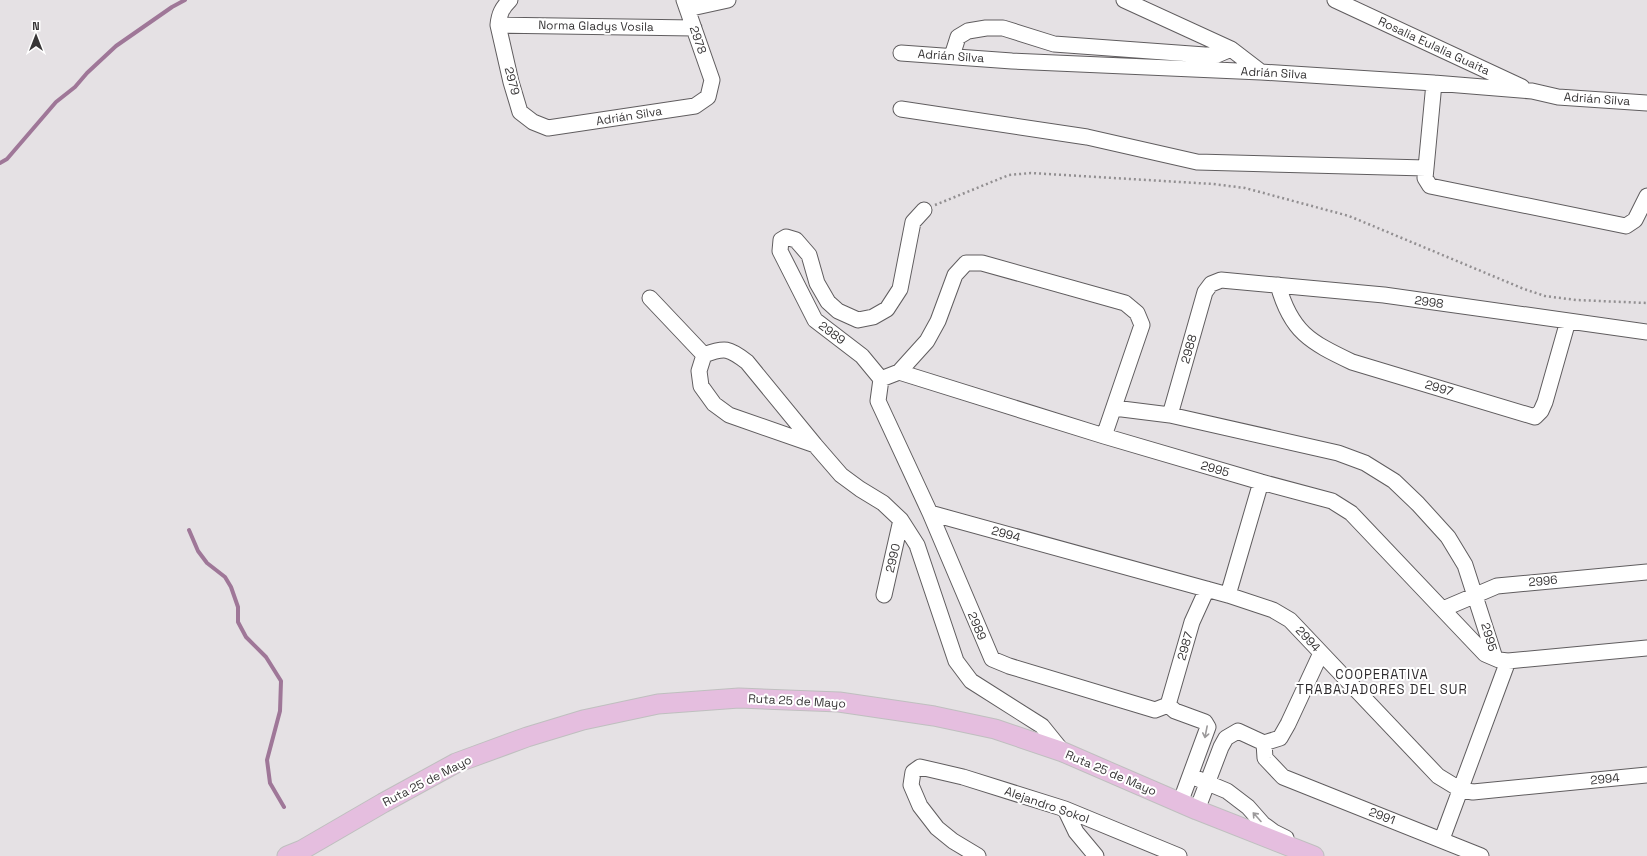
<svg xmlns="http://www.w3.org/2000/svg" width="1647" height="856" font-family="'Space Grotesk',sans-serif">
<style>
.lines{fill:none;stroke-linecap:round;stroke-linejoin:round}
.stream{stroke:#9f7798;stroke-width:4}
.minor-casing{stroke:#605d5f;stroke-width:17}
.major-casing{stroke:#bfbfbf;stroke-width:21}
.path{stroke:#928f91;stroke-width:2.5;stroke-dasharray:2 3;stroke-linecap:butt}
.minor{stroke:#fff;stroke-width:15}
.major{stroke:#e5bedf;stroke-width:19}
.oneway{stroke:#9c9a9b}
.labels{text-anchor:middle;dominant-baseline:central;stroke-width:4;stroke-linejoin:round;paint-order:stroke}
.street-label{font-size:12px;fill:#383637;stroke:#fff}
.neighbourhood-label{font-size:13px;letter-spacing:1px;fill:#2e2b2e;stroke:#fff}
</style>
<rect width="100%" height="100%" fill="#e5e1e4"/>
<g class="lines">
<path class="stream" d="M 0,163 L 7,159 L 56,102 L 75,87 L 87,73 L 116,46 L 172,7 L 185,0
M 189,530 L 198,551 L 207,563 L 225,577 L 231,587 L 238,607 L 238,622 L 246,637 L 266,657 L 281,681 L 280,711 L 267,760 L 270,783 L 284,807"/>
<g class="minor-casing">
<path id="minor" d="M 510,0 C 502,8 499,14 498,25 L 511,82 L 520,112 L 533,122 L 548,128 L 695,106 L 708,97 L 712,80 L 684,0
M 1124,0 L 1231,49 L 1261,72
M 1335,0 L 1522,87
M 687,9 L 728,0
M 498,25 L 694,28
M 901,53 L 1012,61 L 1261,72 L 1434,83 L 1532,91 L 1558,97 L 1647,103
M 952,56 L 958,37 L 968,31 L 986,28 L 1003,28 L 1054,44 L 1205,55 L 1217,55 L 1231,49
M 901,109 L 1087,137 L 1197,162 L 1426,168 L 1434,83
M 1426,168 L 1425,178 L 1430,186 L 1626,226 L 1635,220 L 1647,196
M 924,210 L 913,222 L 900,289 L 887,309 L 873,317 L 858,320 L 838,311 L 828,302 L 817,283 L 809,255 L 796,240 L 786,237 L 781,240 L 780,251 L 815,320 L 862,356 L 881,379 L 878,401 L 930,513 L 992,659 L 1009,666 L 1155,710 L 1168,705
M 1278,285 C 1291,332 1310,342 1352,362 L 1535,417 L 1541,411 L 1545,402 L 1568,321
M 650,298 L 704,355
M 899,372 L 927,341 L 938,321 L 955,275 L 966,263 L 982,263 L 1125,303 L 1137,313 L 1142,325 L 1104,436
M 881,379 L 899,372 L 1104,436 L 1261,482 L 1332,501 L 1351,513 L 1485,654 L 1499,660 L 1508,661 L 1647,648
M 1114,408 L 1170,415 L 1338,453 L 1365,463 L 1394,481 L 1418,504 L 1448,537 L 1465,565 L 1495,658
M 1170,415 L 1205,292 L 1211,284 L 1221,280 L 1384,295 L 1647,332
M 815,445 L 729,415 L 714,404 L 701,386 L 699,371 L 704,355 C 725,347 729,348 747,362 L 815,445 L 841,475 L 860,489 L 883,503 L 901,520 L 917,545 L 956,661 L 971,681 L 1042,726 L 1063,752
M 930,513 L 1228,595 L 1273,610 L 1290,620 L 1438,776 L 1461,790 L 1473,792 L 1647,775
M 884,595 L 901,520
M 1228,595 L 1261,482
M 1443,609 L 1497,586 L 1647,572
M 1168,705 L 1175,711 L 1205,722 L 1208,727 L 1180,803
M 1168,705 L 1192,622 L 1207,589
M 1264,743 L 1265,758 L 1283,777 L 1481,856
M 1191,776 L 1227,791 L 1248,807 L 1263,824 L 1274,832 L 1286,838
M 1065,809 L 1076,832 L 1096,856
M 1197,810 L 1221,747 L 1226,738 L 1238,731 L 1264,743 L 1280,738 L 1288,724 L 1321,653
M 1442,839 L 1508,661
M 978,856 L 953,841 L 937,828 L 920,806 L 911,785 L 913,772 L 920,767 L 963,777 L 1065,809 L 1179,856"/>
</g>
<g class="major-casing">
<path id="major" d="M 287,856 L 302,850 L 383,803 L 456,763 L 527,737 L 583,720 L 658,704 L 739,698 L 839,702 L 934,716 L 995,729 L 1063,752 L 1197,810 L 1314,856"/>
</g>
<path class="path" d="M 935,205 L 1009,175 L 1031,173 L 1213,184 L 1245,188 L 1349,216 L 1524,289 L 1545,296 L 1576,300 L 1647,303"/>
<use href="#minor" class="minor"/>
<use href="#major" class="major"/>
</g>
<defs><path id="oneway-shaft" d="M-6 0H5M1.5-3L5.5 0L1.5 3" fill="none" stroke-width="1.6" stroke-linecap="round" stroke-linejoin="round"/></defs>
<g class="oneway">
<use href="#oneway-shaft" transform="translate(1206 732) rotate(101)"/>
<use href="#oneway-shaft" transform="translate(1257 817) rotate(-132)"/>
</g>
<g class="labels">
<g class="street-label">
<text transform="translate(596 26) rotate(1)">Norma Gladys Vosila</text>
<text transform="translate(698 40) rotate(71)">2978</text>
<text transform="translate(1434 46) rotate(25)">Rosalia Eulalia Guaita</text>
<text transform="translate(951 56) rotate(4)">Adrián Silva</text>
<text transform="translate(1274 73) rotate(3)">Adrián Silva</text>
<text transform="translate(512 81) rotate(75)">2979</text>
<text transform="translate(1597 99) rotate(4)">Adrián Silva</text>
<text transform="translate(629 116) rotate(-9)">Adrián Silva</text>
<text transform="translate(1429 302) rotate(8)">2998</text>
<text transform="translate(832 333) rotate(37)">2989</text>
<text transform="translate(1189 349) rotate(-74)">2988</text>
<text transform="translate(1439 388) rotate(17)">2997</text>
<text transform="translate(1215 469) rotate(16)">2995</text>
<text transform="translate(1006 534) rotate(15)">2994</text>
<text transform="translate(893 558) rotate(-77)">2990</text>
<text transform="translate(1543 581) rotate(-5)">2996</text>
<text transform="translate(977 626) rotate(67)">2989</text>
<text transform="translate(1489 637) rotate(73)">2995</text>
<text transform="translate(1308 639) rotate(47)">2994</text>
<text transform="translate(1185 646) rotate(-74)">2987</text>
<text transform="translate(797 701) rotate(3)">Ruta 25 de Mayo</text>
<text transform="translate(1111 773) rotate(23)">Ruta 25 de Mayo</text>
<text transform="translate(1605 779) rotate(-6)">2994</text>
<text transform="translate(427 781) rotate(-27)">Ruta 25 de Mayo</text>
<text transform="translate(1047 805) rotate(19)">Alejandro Sokol</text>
<text transform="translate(1382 816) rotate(21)">2991</text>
</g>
<g class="neighbourhood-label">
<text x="1382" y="674">COOPERATIVA<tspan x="1382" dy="15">TRABAJADORES DEL SUR</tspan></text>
</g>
</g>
<g transform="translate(36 36)" stroke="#ffffff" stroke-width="3" paint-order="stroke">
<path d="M0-3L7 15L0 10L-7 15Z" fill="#383637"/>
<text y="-6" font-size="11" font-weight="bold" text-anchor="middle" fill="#383637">N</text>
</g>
</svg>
